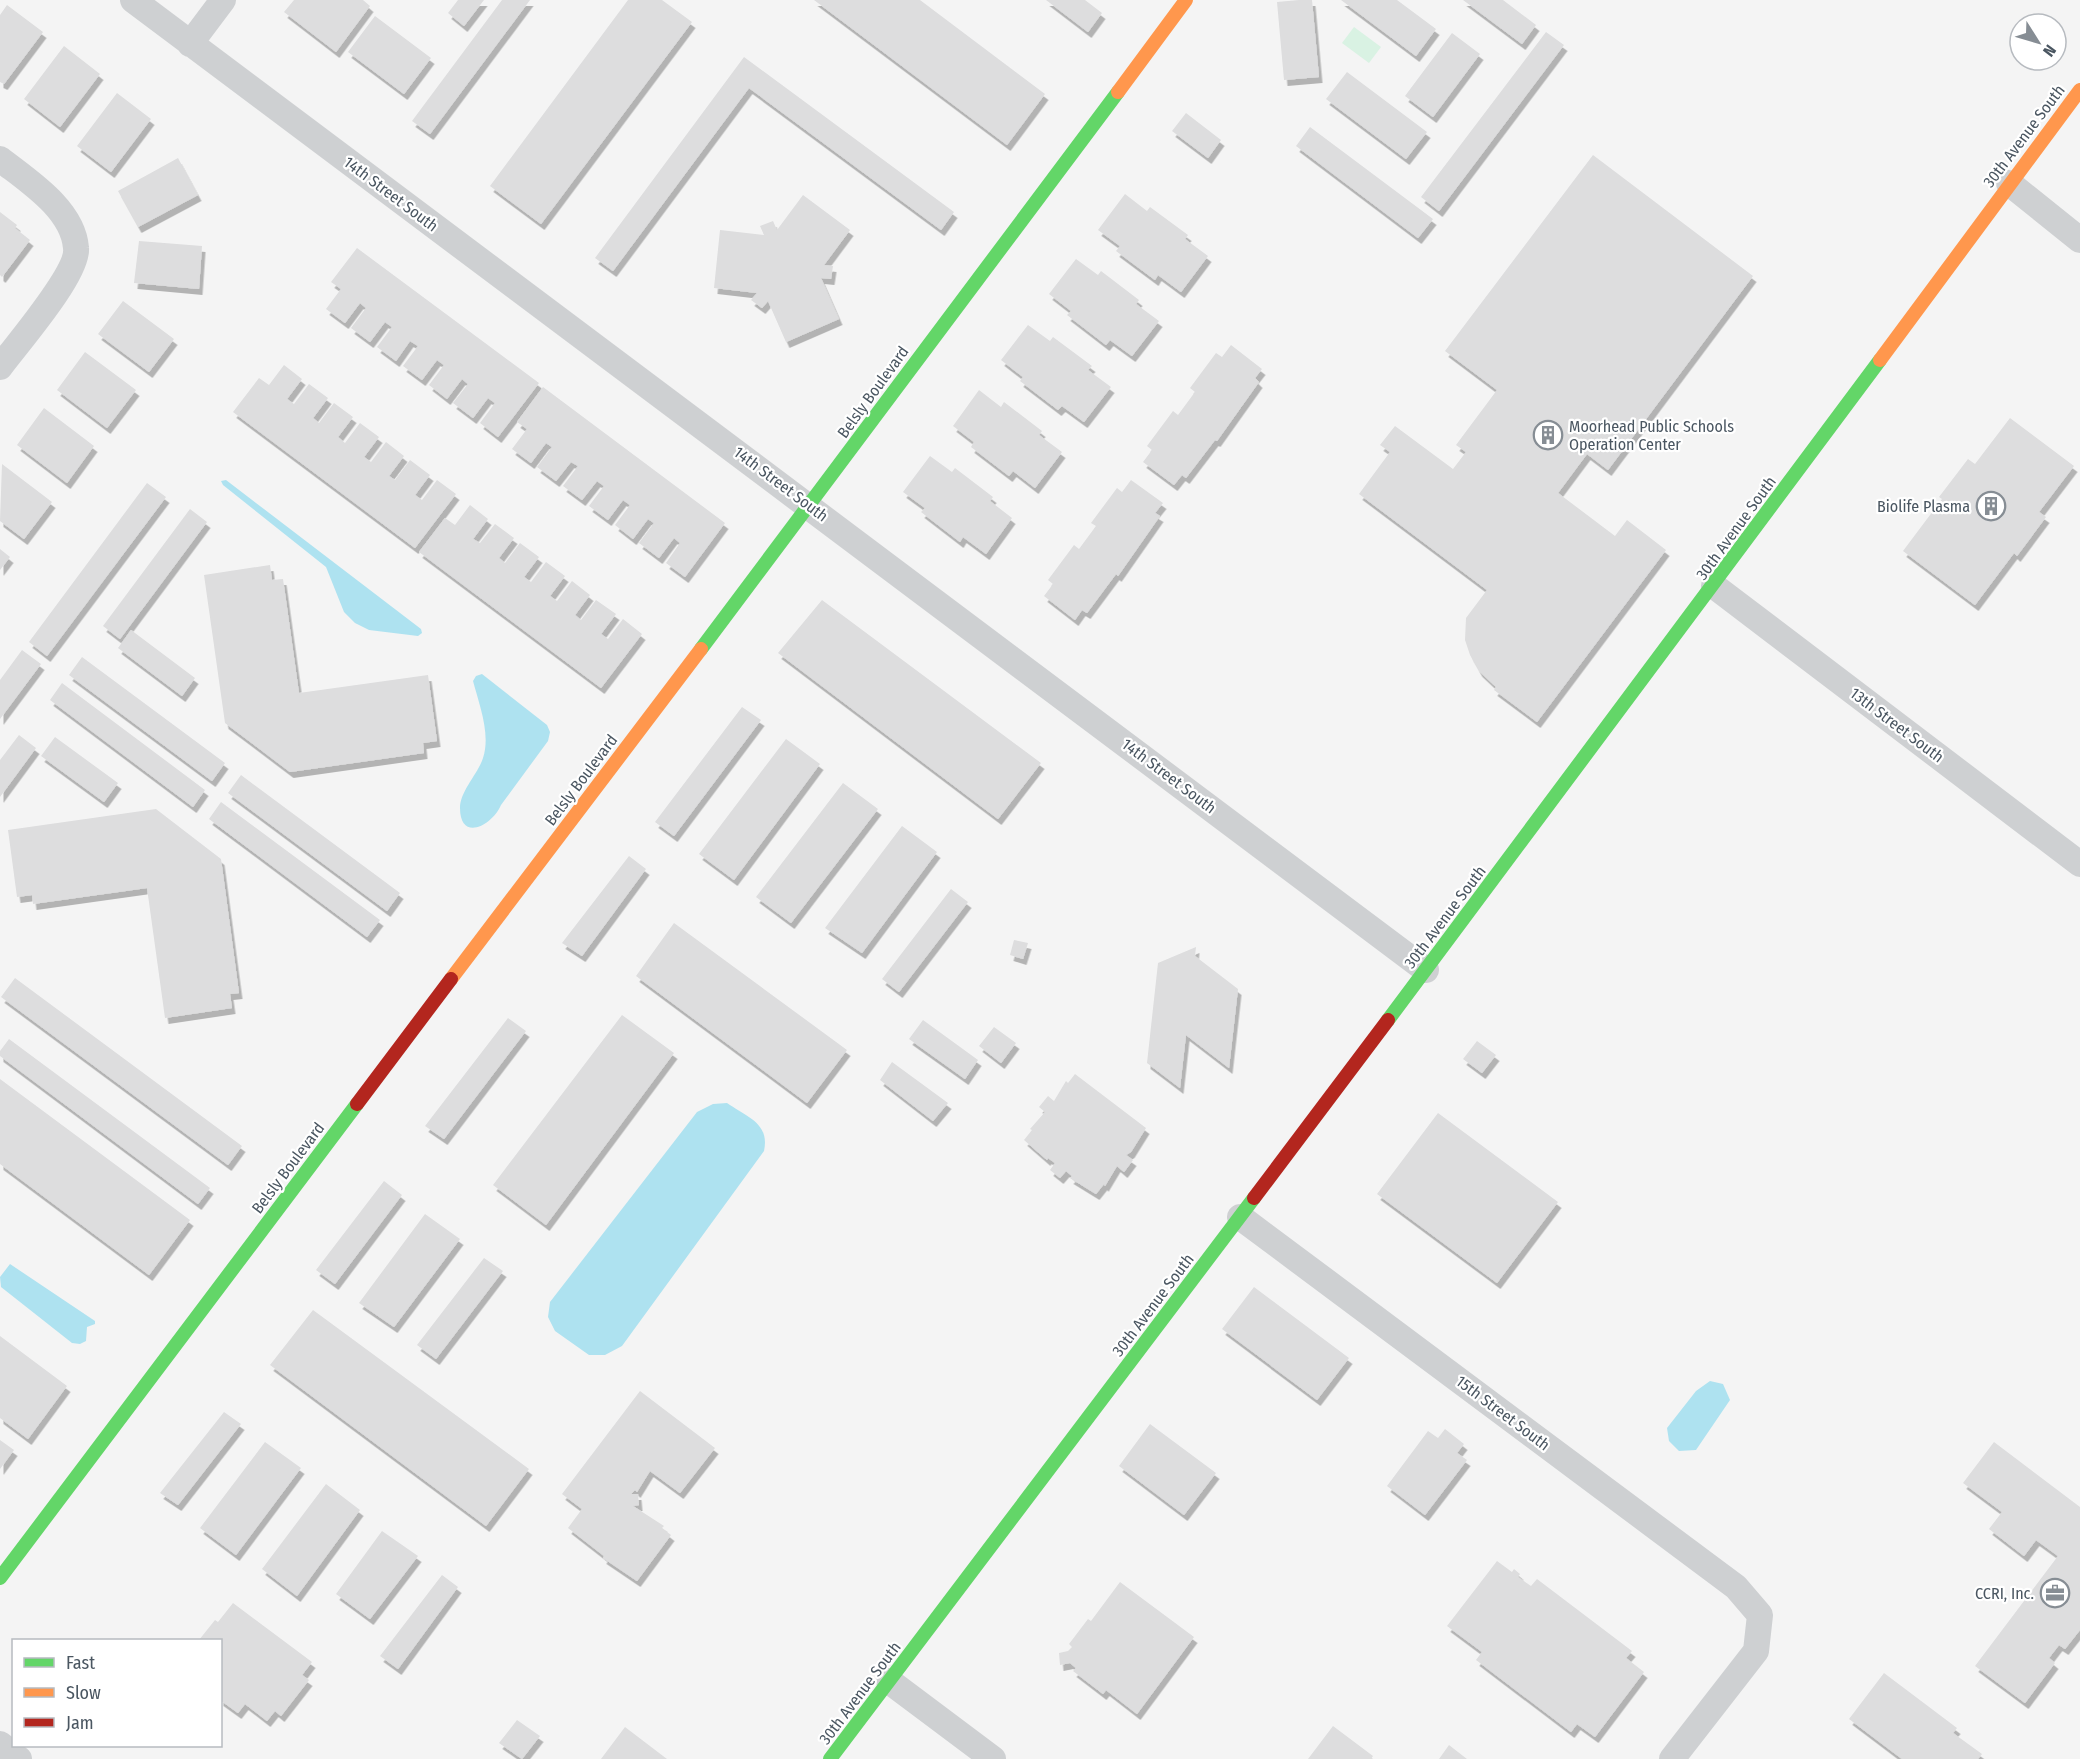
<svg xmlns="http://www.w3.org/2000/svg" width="2080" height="1759" font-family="'Fira Sans Condensed',sans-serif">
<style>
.green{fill:#d9f2e3}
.water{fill:#aee2f0}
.building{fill:#ddddde;filter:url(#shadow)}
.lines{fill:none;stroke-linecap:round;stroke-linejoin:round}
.street{stroke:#ced0d2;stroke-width:26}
.fast{stroke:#63d668;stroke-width:14}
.slow{stroke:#ff974d;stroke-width:14}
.jam{stroke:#b3261e;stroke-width:14}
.labels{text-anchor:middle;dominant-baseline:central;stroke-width:4.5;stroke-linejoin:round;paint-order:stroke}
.street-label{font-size:16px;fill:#4a5661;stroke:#fff}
.poi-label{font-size:16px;fill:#4a5661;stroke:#fff;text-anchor:end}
</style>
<defs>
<filter id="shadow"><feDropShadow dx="3.5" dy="6" stdDeviation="0" flood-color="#0004"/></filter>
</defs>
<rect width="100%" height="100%" fill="#f4f4f4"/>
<path class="green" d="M 1354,27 L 1381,47 L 1369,63 L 1342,43 Z"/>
<path class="water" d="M 226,480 L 421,629 L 422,633 L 418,636 L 369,630 L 355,623 L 344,612 L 326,567 L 223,485 L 221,481 Z
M 482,674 L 547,725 L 550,732 L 548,741 L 501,805 C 492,826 460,842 460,808 C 460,791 478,774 483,758 C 491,734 479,704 473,681 L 476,676 Z
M 727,1103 C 747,1117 770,1123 764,1151 L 622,1346 L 605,1355 L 589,1355 L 555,1331 L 548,1317 L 550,1302 L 697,1112 L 713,1104 Z
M 10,1264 L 95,1321 L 95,1324 L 87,1327 L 86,1341 L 80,1344 L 72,1343 L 1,1287 L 0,1277 Z
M 1710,1381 L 1723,1384 L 1730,1400 L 1696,1450 L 1679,1451 L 1669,1441 L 1667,1428 L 1696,1391 Z"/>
<path class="building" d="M 294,0 L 363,0 L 370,6 L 336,52 L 284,12 Z
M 458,0 L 484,0 L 464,26 L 448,13 Z
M 502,0 L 530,0 L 430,134 L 412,121 Z
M 628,0 L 662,0 L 692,22 L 541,224 L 490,186 Z
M 814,0 L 920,0 L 1045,94 L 1007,145 Z
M 1046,0 L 1085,0 L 1102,13 L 1088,32 Z
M 1299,0 L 1312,0 L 1319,77 L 1284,80 L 1277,2 Z
M 1341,0 L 1397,0 L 1436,29 L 1416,56 Z
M 1463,0 L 1503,0 L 1536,25 L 1522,44 Z
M 7,5 L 43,32 L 4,84 L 0,82 L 0,15 Z
M 375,16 L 431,58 L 404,94 L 348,52 Z
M 1546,32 L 1564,45 L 1439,211 L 1421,197 Z
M 1452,33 L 1480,54 L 1433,117 L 1405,96 Z
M 64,46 L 100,74 L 60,127 L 24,99 Z
M 744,57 L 954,212 L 941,230 L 749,88 L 613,271 L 595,258 Z
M 1347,72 L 1427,132 L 1406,159 L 1326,99 Z
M 117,93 L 151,119 L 111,172 L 77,146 Z
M 1186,113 L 1221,140 L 1208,158 L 1172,131 Z
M 1310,127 L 1433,219 L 1418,238 L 1296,146 Z
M 1593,155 L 1753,276 L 1608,470 L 1587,454 L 1558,493 L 1615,536 L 1627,520 L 1666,550 L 1537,722 L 1494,690 L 1496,687 L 1479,671 L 1470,655 L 1465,640 L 1466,618 L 1487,590 L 1359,494 L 1390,452 L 1380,445 L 1395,426 L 1453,469 L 1466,452 L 1456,445 L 1497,390 L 1445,351 Z
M 178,158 L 198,195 L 138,227 L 118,191 Z
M 1125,194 L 1147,211 L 1150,207 L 1188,235 L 1185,239 L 1208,256 L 1181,292 L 1158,275 L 1155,280 L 1116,251 L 1120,246 L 1098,230 Z
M 803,195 L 850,230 L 824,265 L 833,266 L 831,279 L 821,278 L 839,319 L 786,342 L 768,301 L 762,308 L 751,300 L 757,293 L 714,288 L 720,230 L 764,235 L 760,226 L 773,221 L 777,230 Z
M 0,212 L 17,225 L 15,228 L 30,240 L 2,277 L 0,275 Z
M 139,241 L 202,246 L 199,289 L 134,283 Z
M 357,248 L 539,383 L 498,437 L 480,423 L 495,403 L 488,398 L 473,418 L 453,403 L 468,384 L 462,379 L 447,399 L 429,385 L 444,365 L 437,360 L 422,380 L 403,366 L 418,346 L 410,341 L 396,361 L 377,347 L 392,327 L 385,322 L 370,342 L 351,328 L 366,308 L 360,303 L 345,323 L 326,309 L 341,289 L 331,282 Z
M 1076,259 L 1098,275 L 1101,271 L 1139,300 L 1136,304 L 1159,321 L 1132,356 L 1110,340 L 1106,345 L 1067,315 L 1071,311 L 1049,294 Z
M 123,301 L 174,339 L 149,372 L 98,334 Z
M 1028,325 L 1050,341 L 1053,337 L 1092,366 L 1088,370 L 1111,387 L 1084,422 L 1062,406 L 1058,410 L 1020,381 L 1023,377 L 1001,360 Z
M 1231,345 L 1262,369 L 1255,378 L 1259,382 L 1217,441 L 1215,440 L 1186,478 L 1182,475 L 1174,485 L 1143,462 L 1152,450 L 1147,446 L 1173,411 L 1178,415 L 1195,392 L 1190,388 L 1216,353 L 1222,357 Z
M 85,352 L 136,390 L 107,428 L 57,390 Z
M 284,365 L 302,379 L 287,399 L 294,404 L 309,384 L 328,398 L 313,418 L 319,423 L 334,403 L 353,417 L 338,437 L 345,443 L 360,423 L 379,437 L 364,457 L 371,462 L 386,442 L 404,456 L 389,476 L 395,480 L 410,460 L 430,475 L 415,495 L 422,500 L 437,480 L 456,494 L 415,548 L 233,412 L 259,378 L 269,385 Z
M 543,387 L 725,523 L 685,577 L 666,563 L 680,543 L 674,538 L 659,558 L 639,543 L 654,523 L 648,519 L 633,539 L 615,525 L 630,505 L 623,500 L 608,520 L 589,506 L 604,486 L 597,481 L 582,500 L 563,486 L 578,466 L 571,462 L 556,481 L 537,467 L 552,447 L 546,443 L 531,463 L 512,449 L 527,429 L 517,422 Z
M 979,390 L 1001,407 L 1004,402 L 1042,431 L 1039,435 L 1062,452 L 1035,488 L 1013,471 L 1009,476 L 971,447 L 974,442 L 953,426 Z
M 44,408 L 94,446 L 67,483 L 17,445 Z
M 2010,418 L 2074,466 L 2039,512 L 2046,517 L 2017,556 L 2014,553 L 1975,605 L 1903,551 L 1942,499 L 1939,497 L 1968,459 L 1975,464 Z
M 930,456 L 952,472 L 955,468 L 993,497 L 990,501 L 1012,518 L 986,554 L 963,537 L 960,542 L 921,512 L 925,508 L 903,492 Z
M 2,464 L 52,502 L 24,539 L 0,521 Z
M 1131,480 L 1163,503 L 1155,513 L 1160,516 L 1118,576 L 1116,574 L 1087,613 L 1082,610 L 1075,620 L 1044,596 L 1053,584 L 1048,580 L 1074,545 L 1079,549 L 1096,526 L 1091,523 L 1117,488 L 1122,492 Z
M 147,483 L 166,497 L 47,656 L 29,642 Z
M 470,505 L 488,519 L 473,539 L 480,543 L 495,524 L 514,538 L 499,558 L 505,563 L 520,543 L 539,557 L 524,577 L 531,582 L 546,562 L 565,576 L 550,596 L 557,601 L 572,581 L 590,595 L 575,615 L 581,620 L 596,600 L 616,614 L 601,634 L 608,639 L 623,619 L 642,634 L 601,688 L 419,552 L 445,518 L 455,525 Z
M 190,509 L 207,522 L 120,639 L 103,626 Z
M 0,549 L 10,557 L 0,570 Z
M 270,565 L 272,580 L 283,579 L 299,693 L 428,675 L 437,741 L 423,743 L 424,753 L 290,772 L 225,723 L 204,575 Z
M 822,600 L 1041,763 L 998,819 L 778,653 Z
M 131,630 L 195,678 L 182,696 L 118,648 Z
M 22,650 L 41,664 L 0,719 L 0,680 Z
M 82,657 L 225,763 L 212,781 L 69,675 Z
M 62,683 L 205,790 L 193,807 L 50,700 Z
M 742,707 L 761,720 L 674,836 L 655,822 Z
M 19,735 L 36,748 L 0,797 L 0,760 Z
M 55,737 L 118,783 L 104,802 L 41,756 Z
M 786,739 L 820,764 L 734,880 L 699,854 Z
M 241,775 L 400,893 L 387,911 L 228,793 Z
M 843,783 L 878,809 L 791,923 L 756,897 Z
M 221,802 L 380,920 L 367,937 L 209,819 Z
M 156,809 L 221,859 L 239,993 L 230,994 L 232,1008 L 165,1018 L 147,888 L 33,904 L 32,895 L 17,897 L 8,830 Z
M 902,826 L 937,852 L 862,953 L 825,928 Z
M 629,856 L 646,869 L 582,956 L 562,943 Z
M 951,889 L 968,902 L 899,992 L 882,979 Z
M 674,923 L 847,1050 L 807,1103 L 636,976 Z
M 1014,940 L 1028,943 L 1023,959 L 1010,955 Z
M 1196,947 L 1195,956 L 1238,989 L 1229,1068 L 1186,1035 L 1180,1088 L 1147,1063 L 1158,963 Z
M 15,978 L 242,1146 L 228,1165 L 1,997 Z
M 622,1015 L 674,1053 L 546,1225 L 493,1185 Z
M 508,1018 L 526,1031 L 444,1139 L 425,1126 Z
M 923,1020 L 978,1060 L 965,1079 L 909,1039 Z
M 994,1027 L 1016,1043 L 1001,1063 L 979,1046 Z
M 9,1039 L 210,1188 L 198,1204 L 0,1056 L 0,1051 Z
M 1477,1041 L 1496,1055 L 1482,1073 L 1463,1059 Z
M 892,1062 L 948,1103 L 933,1121 L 880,1080 Z
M 1075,1074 L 1146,1128 L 1131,1152 L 1126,1155 L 1133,1160 L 1124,1172 L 1117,1166 L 1105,1186 L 1104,1184 L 1096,1194 L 1070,1178 L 1072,1176 L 1066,1171 L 1060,1178 L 1050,1170 L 1055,1163 L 1048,1158 L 1047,1160 L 1024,1140 L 1032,1130 L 1030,1129 L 1045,1112 L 1039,1107 L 1048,1096 L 1054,1101 L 1066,1081 L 1068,1083 Z
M 0,1079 L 190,1220 L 149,1275 L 0,1164 Z
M 1438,1113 L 1558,1202 L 1497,1283 L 1377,1194 Z
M 384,1181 L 402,1195 L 335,1284 L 316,1270 Z
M 425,1214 L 460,1239 L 394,1327 L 359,1303 Z
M 484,1258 L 503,1271 L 436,1359 L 417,1345 Z
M 1254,1287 L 1349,1358 L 1317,1400 L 1222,1329 Z
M 313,1310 L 529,1469 L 486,1526 L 270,1365 Z
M 0,1336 L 67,1386 L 28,1439 L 0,1418 Z
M 640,1391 L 715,1448 L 680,1493 L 650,1471 L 637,1492 L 635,1490 L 631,1494 L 638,1494 L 639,1505 L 633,1506 L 664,1526 L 662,1528 L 671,1535 L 637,1581 L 603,1558 L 604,1556 L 568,1528 L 582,1509 L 562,1494 Z
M 224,1412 L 241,1424 L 178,1505 L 160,1493 Z
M 1150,1424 L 1216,1473 L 1184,1515 L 1119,1466 Z
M 1445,1429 L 1464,1444 L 1457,1453 L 1467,1460 L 1425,1515 L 1387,1486 L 1428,1431 L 1438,1438 Z
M 0,1440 L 14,1450 L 0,1469 Z
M 265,1442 L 301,1468 L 236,1555 L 200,1528 Z
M 1994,1442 L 2080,1507 L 2080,1630 L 2065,1649 L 2059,1645 L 2049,1658 L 2055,1663 L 2025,1703 L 1975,1666 L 2058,1556 L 2036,1540 L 2024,1556 L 1989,1529 L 2002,1512 L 1963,1483 Z
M 326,1484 L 360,1510 L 297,1596 L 262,1569 Z
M 382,1531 L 418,1556 L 370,1619 L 336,1594 Z
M 1497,1561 L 1512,1572 L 1514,1569 L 1520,1574 L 1518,1577 L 1531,1586 L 1537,1579 L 1632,1651 L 1626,1658 L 1644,1672 L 1595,1737 L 1577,1724 L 1571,1732 L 1476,1660 L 1482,1652 L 1447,1626 Z
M 442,1575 L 458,1587 L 398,1669 L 380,1656 Z
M 1120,1582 L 1194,1637 L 1137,1714 L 1106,1690 L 1103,1694 L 1073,1671 L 1076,1668 L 1070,1663 L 1060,1665 L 1059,1653 L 1068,1651 L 1072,1647 L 1069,1644 L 1088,1619 L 1091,1621 Z
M 233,1603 L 312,1662 L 302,1675 L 309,1680 L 281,1716 L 275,1711 L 267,1721 L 245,1704 L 238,1713 L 220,1700 L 220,1640 L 199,1640 L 215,1620 L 218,1622 Z
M 1884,1673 L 1957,1728 L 1953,1733 L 1982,1754 L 1978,1759 L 1902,1759 L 1849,1719 Z
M 517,1720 L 540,1736 L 522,1759 L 499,1743 Z
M 1333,1726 L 1373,1756 L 1371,1759 L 1308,1759 Z
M 625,1727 L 667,1759 L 601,1759 Z
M 1449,1745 L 1467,1759 L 1439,1759 Z"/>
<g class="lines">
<path class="street" d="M 133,0 L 1426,970
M 190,44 L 223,0
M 0,159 C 28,181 73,209 76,248 C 79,273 17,344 0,367
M 2009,183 L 2080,240
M 1714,586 L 2080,864
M 1240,1217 L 1736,1587 L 1760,1615 L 1756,1651 L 1672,1759
M 889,1681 L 993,1759
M 0,1744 L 19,1759"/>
<path class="fast" d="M 701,649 L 1118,92
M 1388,1020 L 1880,360
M 0,1578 L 357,1104
M 830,1759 L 1254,1198"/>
<path class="slow" d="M 1118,92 L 1186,0
M 1880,360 L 2080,90
M 451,979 L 701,649"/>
<path class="jam" d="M 357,1104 L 451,979
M 1254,1198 L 1388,1020"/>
</g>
<defs>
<g id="building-ring" transform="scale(1.5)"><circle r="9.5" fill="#fff" stroke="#868d94" stroke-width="1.5"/><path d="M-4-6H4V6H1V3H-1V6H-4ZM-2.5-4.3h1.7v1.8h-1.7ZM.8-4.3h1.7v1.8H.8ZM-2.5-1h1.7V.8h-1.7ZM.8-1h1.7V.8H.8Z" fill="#868d94"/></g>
<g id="office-ring" transform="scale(1.5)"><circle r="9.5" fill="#fff" stroke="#868d94" stroke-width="1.5"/><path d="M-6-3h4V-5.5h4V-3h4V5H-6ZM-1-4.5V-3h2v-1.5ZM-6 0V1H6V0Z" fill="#868d94"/></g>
</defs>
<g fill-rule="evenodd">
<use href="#building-ring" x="1548" y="435"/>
<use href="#building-ring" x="1991" y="506"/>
<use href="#office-ring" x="2055" y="1593"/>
</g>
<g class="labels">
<g class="street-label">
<text transform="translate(2024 136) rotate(-53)">30th Avenue South</text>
<text transform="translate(391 194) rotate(37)">14th Street South</text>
<text transform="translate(873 392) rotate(-54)">Belsly Boulevard</text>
<text transform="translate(781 484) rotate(37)">14th Street South</text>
<text transform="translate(1736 528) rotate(-54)">30th Avenue South</text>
<text transform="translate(1897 725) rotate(37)">13th Street South</text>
<text transform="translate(1169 776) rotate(37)">14th Street South</text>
<text transform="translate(581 780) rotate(-53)">Belsly Boulevard</text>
<text transform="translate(1445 917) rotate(-53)">30th Avenue South</text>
<text transform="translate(288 1168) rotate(-53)">Belsly Boulevard</text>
<text transform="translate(1153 1305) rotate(-53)">30th Avenue South</text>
<text transform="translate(1503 1413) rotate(37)">15th Street South</text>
<text transform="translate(860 1693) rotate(-53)">30th Avenue South</text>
</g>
<g class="poi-label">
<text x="1569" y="426" text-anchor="start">Moorhead Public Schools<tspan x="1569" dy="18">Operation Center</tspan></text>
<text x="1970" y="506">Biolife Plasma</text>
<text x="2034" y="1593">CCRI, Inc.</text>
</g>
</g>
<rect x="12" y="1639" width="210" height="108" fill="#ffffff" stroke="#b7bbc0" stroke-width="1.5"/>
<rect x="24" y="1658" width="30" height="9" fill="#63d668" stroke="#b7bbc0" stroke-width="1.5"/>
<text x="66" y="1669" font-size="18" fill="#4a5661">Fast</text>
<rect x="24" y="1688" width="30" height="9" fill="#ff974d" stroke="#b7bbc0" stroke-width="1.5"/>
<text x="66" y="1699" font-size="18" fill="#4a5661">Slow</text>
<rect x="24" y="1718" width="30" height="9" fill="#b3261e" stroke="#b7bbc0" stroke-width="1.5"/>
<text x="66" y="1729" font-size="18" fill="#4a5661">Jam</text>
<g transform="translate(2038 42) rotate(127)"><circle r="28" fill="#ffffff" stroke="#b7bbc0" stroke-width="1.5"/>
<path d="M0-4.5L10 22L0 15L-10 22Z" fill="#868d94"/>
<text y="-9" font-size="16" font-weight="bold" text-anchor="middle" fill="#4a5661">N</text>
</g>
</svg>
